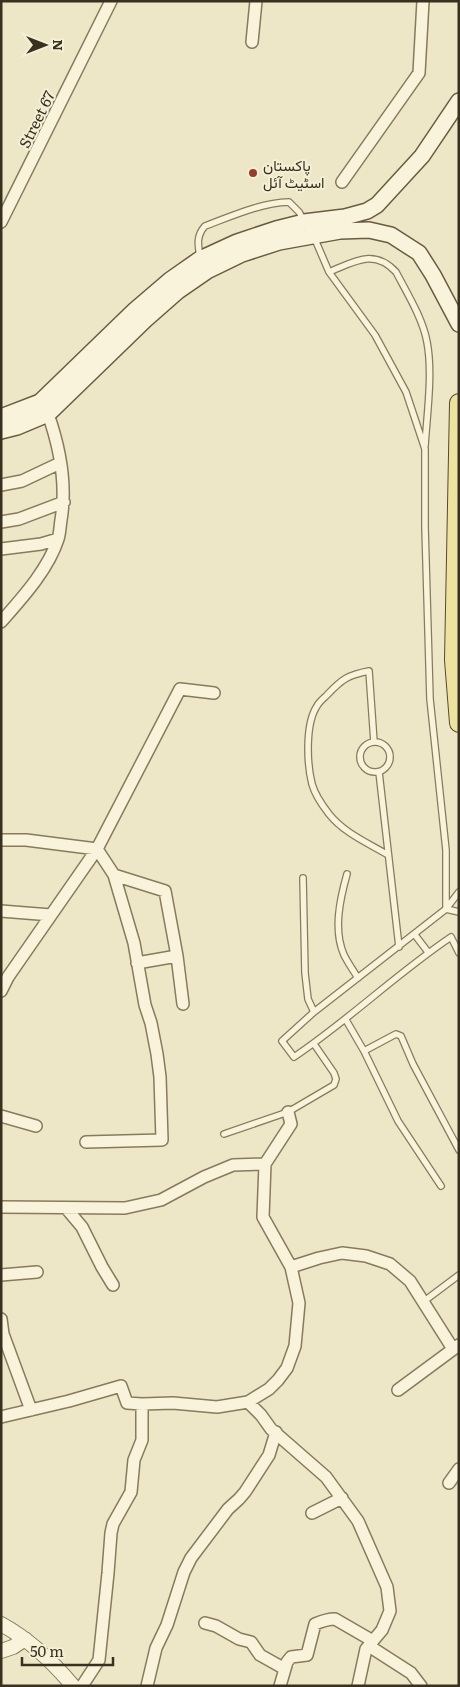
<svg xmlns="http://www.w3.org/2000/svg" width="460" height="1687" font-family="Literata,Vazirmatn,serif">
<style>
.lines{fill:none;stroke-linecap:round;stroke-linejoin:round}
.service-casing{stroke:#887a5d;stroke-width:8}
.minor-casing{stroke:#887a5d;stroke-width:14}
.tertiary-casing{stroke:#887a5d;stroke-width:16}
.secondary-casing{stroke:#6a5b40;stroke-width:18}
.primary-casing{stroke:#564831;stroke-width:20}
.service{stroke:#f8f3da;stroke-width:5.5}
.minor{stroke:#f8f3da;stroke-width:11}
.tertiary{stroke:#f8f3da;stroke-width:14}
.secondary{stroke:#f8f3da;stroke-width:15}
.primary{stroke:#eee2a1;stroke-width:18}
.poi-dot{fill:#943e2f;stroke:#f4f0d6;stroke-width:2}
.labels{text-anchor:middle;dominant-baseline:central;stroke-width:4;stroke-linejoin:round;paint-order:stroke}
.street-label{font-size:15px;fill:#393020;stroke:#f4f0d6}
.poi-label{font-size:15px;fill:#393020;stroke:#f4f0d6;text-anchor:start}
</style>
<rect width="100%" height="100%" fill="#ede7c7"/>
<g class="lines">
<g class="service-casing">
<path id="service" d="M 314,237 L 329,272 L 375,335 L 406,392 L 425,449 L 425,527 L 430,699 L 446,850 L 446,909
M 200,257 C 198,245 196,236 205,226 C 232,216 260,203 289,202 L 299,212 L 304,221
M 329,272 C 354,262 374,248 396,272 C 407,293 423,319 427,342 C 433,373 427,414 425,446
M360 757a15 15 0 1 1 30 0a15 15 0 1 1-30 0Z
M 374,742 L 369,671 C 348,675 342,679 327,695 C 324,698 319,702 317,706 C 305,724 307,764 312,784 C 315,795 322,805 329,814 C 344,833 368,843 388,855
M 379,772 L 399,947
M 347,874 C 340,899 333,930 344,955 C 348,963 353,970 358,978
M 303,878 L 305,973 L 308,999 L 314,1012
M 446,909 L 459,892
M 459,912 L 446,909 L 314,1012 L 282,1041 L 294,1057 C 349,1020 396,974 451,937 L 459,953
M 415,935 L 428,952
M 346,1020 L 364,1051 L 398,1121 L 441,1186
M 364,1051 L 396,1034 L 401,1036 L 413,1064 L 459,1150
M 224,1134 L 288,1112 L 334,1085 L 336,1079 L 334,1073 L 314,1044
M 423,1302 L 459,1275"/>
</g>
<g class="minor-casing">
<path id="minor" d="M 252,42 L 256,1
M 342,182 L 419,73 L 423,1
M 1,222 L 111,1
M 1,485 L 22,481 L 60,463
M 1,522 L 19,519 L 64,502
M 1,549 L 41,544 L 58,539
M 1,622 C 22,598 48,570 58,539 C 60,533 60,526 61,520 C 67,484 60,448 48,414
M 1,840 L 26,840 L 97,849 L 114,875 L 134,943 L 145,1005 L 151,1023 L 157,1054 L 160,1077 L 162,1140 L 86,1142
M 114,875 L 165,891 L 177,956 L 183,1004
M 1,911 L 51,915
M 137,963 L 177,956
M 1,991 L 8,977 L 97,849 L 180,689 L 214,693
M 1,1116 L 36,1126
M 1,1207 L 125,1208 L 161,1200 L 204,1177 L 233,1165 L 265,1164 L 291,1124 L 288,1112
M 66,1208 L 82,1227 L 102,1267 L 113,1285
M 291,1267 L 319,1258 L 342,1253 L 366,1256 L 390,1264 L 410,1281 L 453,1349
M 1,1275 L 37,1272
M 1,1319 L 3,1334 L 31,1410
M 398,1390 L 459,1345
M 248,1402 L 261,1415 L 271,1429 L 326,1477 L 358,1521 L 387,1587 L 390,1611 L 382,1630 L 366,1649 L 358,1686
M 142,1404 L 173,1403 L 217,1407 L 248,1402 L 269,1389 L 278,1380 L 287,1368 L 295,1346 L 299,1303 L 291,1267 L 263,1217 L 265,1164
M 1,1417 L 69,1401 L 121,1386 L 127,1403 L 142,1404 L 142,1440 L 134,1460 L 131,1492 L 113,1524 L 111,1533 L 108,1573 L 99,1660 L 82,1686
M 449,1483 L 459,1469
M 312,1513 L 342,1498
M 205,1623 L 216,1626 L 239,1639 L 251,1642 L 260,1655 L 285,1669
M 369,1646 L 411,1673 L 421,1686
M 147,1686 L 156,1648 L 167,1625 L 184,1572 L 191,1558 L 228,1509 L 239,1499 L 245,1492 L 269,1455 L 276,1432
M 280,1686 L 287,1662 L 291,1657 L 307,1655 L 315,1624 C 322,1621 327,1619 335,1619 L 373,1641"/>
</g>
<g class="tertiary-casing">
<path id="tertiary" d="M 1,1624 C 30,1640 52,1661 73,1686
M 1,1651 L 13,1647 L 25,1639"/>
</g>
<g class="secondary-casing">
<path id="secondary" d="M 1,417 L 40,402 L 135,310 L 170,280 L 200,259 L 237,242 L 276,229 L 304,222 L 345,217 L 367,211 L 377,205 L 422,156 L 459,101
M 1,431 L 17,427 L 48,414 L 145,320 L 178,291 L 207,271 L 242,254 L 279,242 L 340,231 L 369,230 L 391,235 L 419,253 L 433,275 L 459,324"/>
</g>
<g class="primary-casing">
<path id="primary" d="M 459,403 L 454,660 L 459,723"/>
</g>
<use href="#service" class="service"/>
<use href="#minor" class="minor"/>
<use href="#tertiary" class="tertiary"/>
<use href="#secondary" class="secondary"/>
<use href="#primary" class="primary"/>
</g>
<circle class="poi-dot" cx="253" cy="173" r="5"/>
<g class="labels">
<g class="street-label">
<text transform="translate(36 119) rotate(-64)">Street 67</text>
</g>
<g class="poi-label">
<text x="263" y="164">پاکستان<tspan x="263" dy="17">اسٹیٹ آئل</tspan></text>
</g>
</g>
<rect width="460" height="1687" fill="none" stroke="#393020" stroke-width="5"/>
<g transform="translate(45 45) rotate(90)" stroke="#f4f0d6" stroke-width="4" paint-order="stroke">
<path d="M0-4L9 19L0 12L-9 19Z" fill="#393020"/>
<text y="-8" font-size="14" font-weight="bold" text-anchor="middle" fill="#393020">N</text>
</g>
<path d="M22 1657v8h91v-8" fill="none" stroke="#393020" stroke-width="2.5"/>
<text x="30" y="1657" font-size="15" fill="#393020" stroke="#f4f0d6" stroke-width="4" paint-order="stroke">50 m</text>
</svg>
